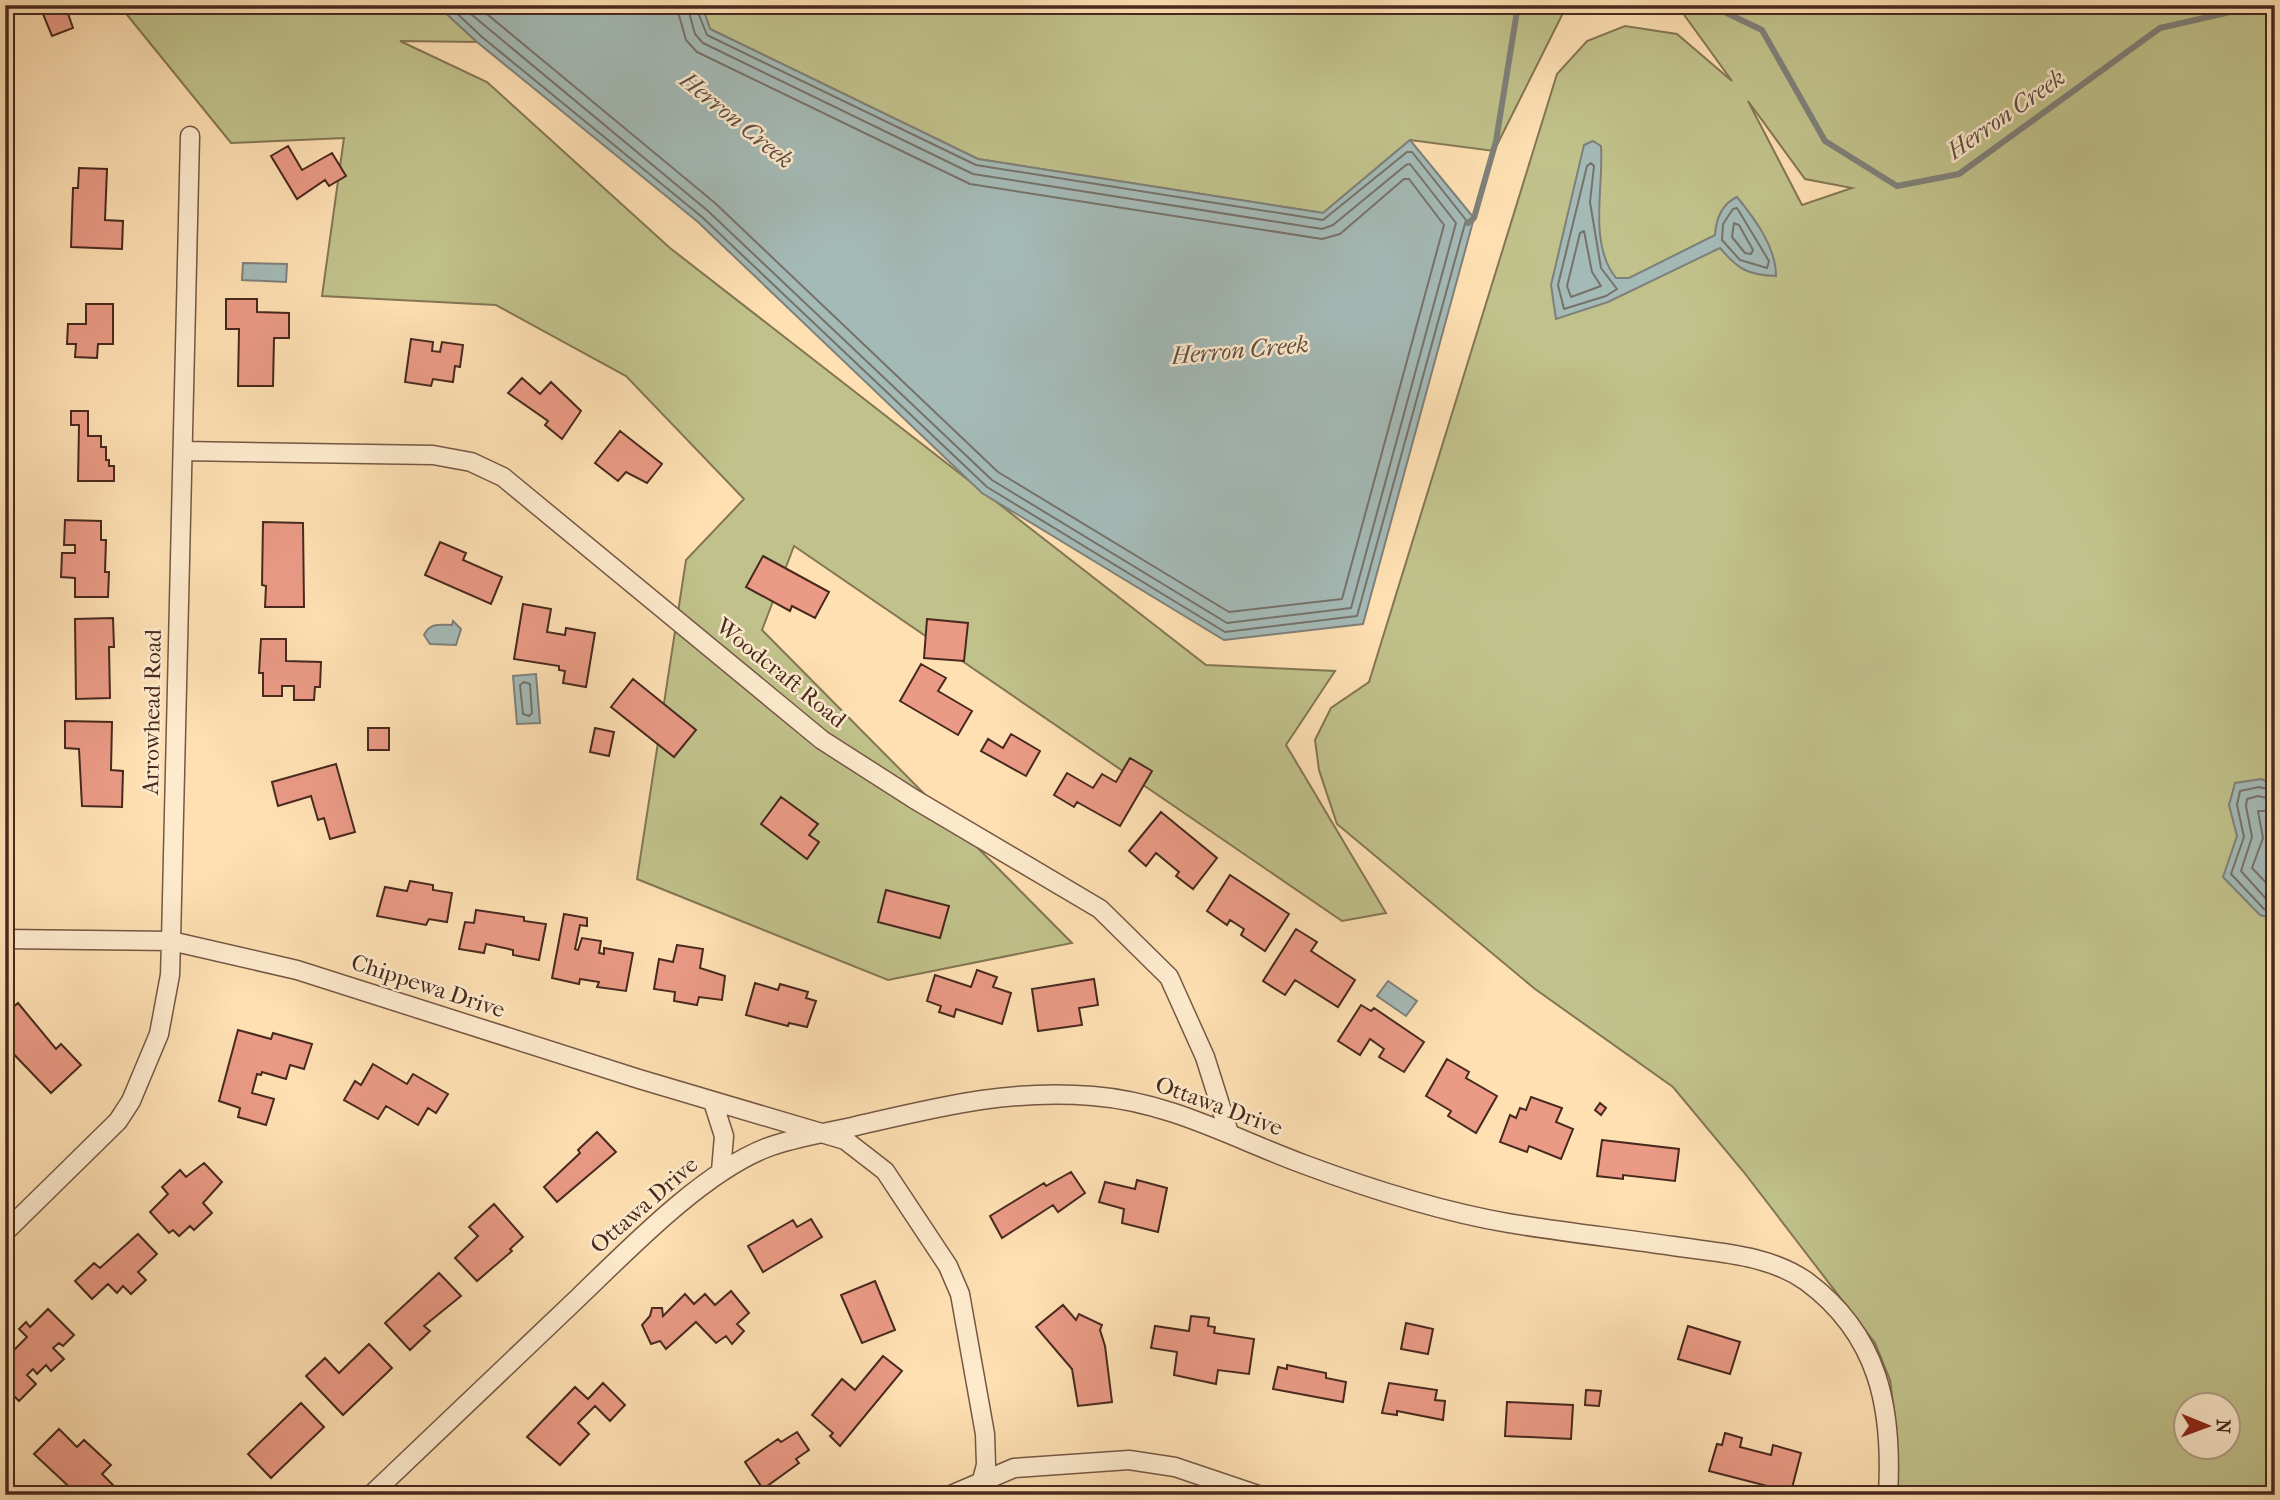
<svg xmlns="http://www.w3.org/2000/svg" width="2280" height="1500" font-family="'IM FELL French Canon',serif">
<style>
.green{fill:#c1c28b;stroke:#847654;stroke-width:2;fill-rule:evenodd}
.water{fill:#a4bab7;stroke:#7f807a;stroke-width:2}
.lines{fill:none;stroke-linecap:round;stroke-linejoin:round}
.shore{stroke:#76726a;stroke-width:2}
.stream{stroke:#7f807a;stroke-width:6}
.building{fill:#ea9a85;stroke:#48291e;stroke-width:2}
.minor-casing{stroke:#765743;stroke-width:21}
.minor{stroke:#feebce;stroke-width:18}
.labels{text-anchor:middle;dominant-baseline:central;stroke-width:5;stroke-linejoin:round;paint-order:stroke}
.street-label{font-size:23px;fill:#48291e;stroke:#feebce}
.water-label{font-size:24px;font-style:italic;fill:#5f4d44;stroke:#feebce}
</style>
<rect width="100%" height="100%" fill="#fee0b3"/>
<filter id="stains"><feTurbulence type="fractalNoise" baseFrequency=".00286" numOctaves="4"/><feColorMatrix values="0 0 0 0 .2 0 0 0 0 .09 0 0 0 0 .02 0 0 0 .5 -.17"/></filter>
<radialGradient id="worn" r=".72"><stop offset=".6" stop-color="#630" stop-opacity="0"/><stop offset="1" stop-color="#630" stop-opacity=".3"/></radialGradient>
<path class="green" d="M 119,5 L 437,5 L 477,42 L 400,41 L 487,82 L 670,248 L 1206,665 L 1335,671 L 1286,745 L 1386,913 L 1342,921 L 794,546 L 762,630 L 1072,943 L 888,980 L 637,879 L 686,560 L 744,499 L 626,376 L 496,305 L 322,296 L 344,138 L 231,143 Z
M 702,5 L 1567,5 L 1494,151 L 1410,140 L 1323,213 L 978,159 L 710,29 Z
M 1677,5 L 2275,5 L 2275,1495 L 1897,1495 L 1896,1426 L 1890,1380 L 1875,1343 L 1743,1171 L 1673,1087 L 1535,989 L 1337,824 L 1319,770 L 1315,740 L 1331,708 L 1369,682 L 1557,74 L 1587,41 L 1625,26 L 1677,34 L 1732,81 ZM 1748,101 L 1805,179 L 1852,188 L 1802,205 ZM 2186,1406 L 2228,1406 L 2228,1448 L 2186,1448 Z"/>
<path class="water" d="M 437,5 L 702,5 L 710,29 L 978,159 L 1323,213 L 1410,140 L 1474,218 L 1363,624 L 1224,640 L 982,493 L 698,222 L 477,42 Z
M 1593,141 L 1601,146 C 1604,187 1588,243 1616,278 L 1629,278 L 1715,235 C 1716,219 1722,204 1737,197 C 1755,219 1776,247 1776,276 C 1747,275 1738,269 1720,248 L 1608,302 L 1556,319 L 1551,285 L 1584,145 Z
M 243,263 L 287,264 L 286,282 L 242,280 Z
M 453,621 L 461,629 L 456,645 L 430,644 L 424,635 C 430,622 440,625 452,625 Z
M 536,674 L 540,723 L 517,724 L 513,676 Z
M 2261,779 L 2275,785 L 2275,949 L 2271,918 L 2260,915 L 2223,877 L 2237,836 L 2229,805 L 2235,783 Z
M 1388,981 L 1417,1001 L 1406,1016 L 1377,996 Z"/>
<g class="lines">
<path class="shore" d="M 448,5 L 482,37 L 702,217 L 987,487 L 1225,632 L 1357,616 L 1466,220 L 1412,152 L 1407,152 L 1323,220 L 976,165 L 707,35 L 695,5
M 460,5 L 708,211 L 992,480 L 1227,623 L 1351,608 L 1456,223 L 1410,164 L 1406,165 L 1333,225 L 1322,229 L 973,174 L 703,43 L 695,34 L 687,5
M 476,5 L 715,203 L 998,472 L 1229,612 L 1342,599 L 1444,225 L 1409,179 L 1404,179 L 1340,234 L 1322,239 L 970,184 L 697,52 L 686,40 L 676,5
M 1591,163 L 1594,166 L 1590,202 L 1601,268 L 1617,289 L 1606,296 L 1564,309 L 1558,285 L 1587,166 Z
M 1737,208 L 1769,261 L 1767,268 L 1740,260 L 1722,240 L 1723,224 L 1733,209 Z
M 1734,223 L 1739,225 L 1753,250 L 1751,254 L 1745,253 L 1732,237 Z
M 1584,231 L 1592,272 L 1601,286 L 1571,297 L 1567,286 L 1580,233 Z
M 524,682 L 530,684 L 532,713 L 529,716 L 523,714 L 520,685 Z
M 2275,791 L 2259,787 L 2240,791 L 2237,805 L 2244,837 L 2231,874 L 2264,909 L 2275,913
M 2275,800 L 2258,796 L 2247,799 L 2246,806 L 2252,837 L 2241,871 L 2268,901 L 2275,903
M 2275,811 L 2258,811 L 2263,838 L 2252,868 L 2275,892"/>
<path class="stream" d="M 1710,5 L 1762,30 L 1825,141 L 1897,186 L 1959,174 L 2160,28 L 2261,5
M 1468,223 L 1474,218 L 1496,141 L 1518,5"/>
</g>
<path class="building" d="M 26,5 L 65,5 L 73,28 L 52,36 L 41,9 L 29,13 Z
M 288,146 L 302,170 L 332,153 L 346,176 L 329,186 L 325,180 L 297,199 L 271,156 Z
M 79,168 L 107,169 L 105,220 L 123,221 L 122,249 L 71,247 L 73,188 L 78,188 Z
M 5,283 L 8,283 L 8,308 L 5,308 Z
M 226,299 L 257,299 L 257,312 L 289,313 L 289,338 L 274,338 L 273,386 L 238,386 L 239,329 L 226,329 Z
M 86,304 L 113,304 L 113,344 L 98,344 L 97,358 L 75,357 L 76,344 L 67,344 L 68,324 L 86,324 Z
M 411,339 L 433,342 L 432,351 L 440,352 L 442,342 L 463,345 L 460,367 L 455,366 L 453,382 L 433,379 L 431,386 L 405,382 Z
M 522,378 L 540,394 L 551,382 L 581,411 L 562,439 L 545,425 L 548,421 L 508,393 Z
M 71,411 L 88,411 L 88,436 L 101,436 L 101,447 L 106,447 L 106,460 L 109,460 L 109,466 L 114,466 L 114,481 L 78,481 L 79,425 L 71,425 Z
M 620,431 L 662,464 L 647,483 L 626,472 L 618,481 L 595,463 Z
M 65,520 L 101,521 L 101,540 L 106,540 L 105,572 L 109,572 L 108,597 L 75,597 L 75,578 L 61,577 L 62,553 L 75,553 L 75,545 L 64,545 Z
M 263,522 L 303,523 L 304,607 L 265,607 L 266,586 L 262,585 Z
M 440,542 L 466,553 L 463,560 L 502,577 L 491,604 L 425,575 Z
M 763,556 L 829,592 L 815,618 L 792,606 L 790,611 L 746,587 Z
M 523,604 L 551,609 L 547,632 L 565,635 L 566,628 L 595,633 L 586,687 L 563,683 L 565,671 L 559,670 L 559,666 L 514,659 Z
M 113,618 L 114,647 L 109,647 L 110,698 L 76,699 L 75,619 Z
M 927,619 L 968,623 L 964,661 L 924,658 Z
M 261,639 L 286,639 L 286,661 L 321,662 L 320,687 L 315,687 L 314,700 L 294,700 L 294,686 L 282,686 L 282,696 L 263,696 L 263,673 L 259,673 Z
M 921,664 L 946,678 L 938,691 L 972,711 L 958,735 L 900,701 Z
M 633,679 L 696,730 L 674,757 L 611,707 Z
M 65,721 L 112,722 L 111,770 L 123,771 L 122,807 L 82,806 L 79,749 L 65,748 Z
M 368,728 L 389,728 L 389,750 L 368,750 Z
M 595,728 L 614,732 L 609,756 L 590,752 Z
M 1011,734 L 1040,751 L 1026,776 L 981,751 L 988,739 L 1003,748 Z
M 1130,758 L 1152,771 L 1120,826 L 1077,802 L 1074,807 L 1054,795 L 1067,773 L 1093,788 L 1102,774 L 1116,782 Z
M 336,764 L 355,832 L 330,839 L 324,818 L 318,820 L 311,796 L 278,806 L 272,782 Z
M 781,797 L 818,824 L 809,835 L 819,842 L 807,859 L 761,824 Z
M 1161,812 L 1217,858 L 1193,889 L 1176,876 L 1179,872 L 1156,853 L 1146,866 L 1129,851 Z
M 1230,875 L 1289,914 L 1265,951 L 1241,935 L 1244,929 L 1230,920 L 1227,925 L 1207,911 Z
M 410,881 L 433,885 L 433,890 L 452,893 L 447,922 L 429,919 L 426,925 L 377,916 L 385,887 L 407,891 Z
M 886,890 L 949,906 L 940,938 L 878,922 Z
M 476,910 L 524,917 L 524,921 L 546,924 L 539,960 L 513,955 L 513,950 L 486,944 L 484,953 L 459,949 L 465,922 L 474,923 Z
M 564,914 L 587,918 L 587,926 L 580,925 L 575,949 L 578,950 L 582,938 L 601,941 L 599,953 L 604,954 L 604,948 L 633,953 L 626,991 L 597,987 L 599,982 L 580,979 L 579,984 L 552,978 Z
M 1296,929 L 1317,942 L 1311,951 L 1355,980 L 1338,1007 L 1295,980 L 1285,995 L 1263,981 Z
M 677,945 L 703,949 L 700,968 L 725,976 L 722,1000 L 699,997 L 697,1005 L 674,1001 L 675,992 L 654,989 L 659,959 L 673,962 Z
M 977,970 L 997,977 L 993,987 L 1011,993 L 1002,1024 L 956,1009 L 954,1017 L 939,1012 L 941,1006 L 927,1001 L 935,975 L 971,987 Z
M 1094,979 L 1098,1005 L 1079,1008 L 1082,1025 L 1038,1031 L 1032,989 Z
M 755,983 L 778,990 L 780,984 L 808,992 L 806,998 L 816,1001 L 807,1027 L 789,1023 L 788,1026 L 746,1015 Z
M 18,1003 L 56,1049 L 61,1044 L 81,1065 L 51,1093 L 5,1045 L 5,1014 Z
M 1361,1005 L 1371,1011 L 1374,1008 L 1424,1042 L 1404,1072 L 1379,1057 L 1384,1049 L 1370,1039 L 1360,1055 L 1338,1041 Z
M 238,1030 L 271,1039 L 273,1033 L 312,1044 L 304,1069 L 290,1065 L 286,1079 L 262,1072 L 261,1075 L 257,1074 L 252,1093 L 274,1099 L 266,1125 L 238,1117 L 240,1108 L 219,1101 Z
M 1447,1059 L 1469,1072 L 1466,1078 L 1497,1096 L 1476,1133 L 1448,1116 L 1451,1111 L 1426,1096 Z
M 373,1064 L 407,1084 L 413,1074 L 448,1094 L 436,1113 L 428,1108 L 418,1125 L 386,1106 L 378,1119 L 344,1100 L 355,1081 L 361,1085 Z
M 1531,1097 L 1562,1108 L 1556,1122 L 1573,1129 L 1561,1159 L 1529,1146 L 1527,1152 L 1500,1142 L 1510,1115 L 1516,1118 L 1520,1108 L 1526,1110 Z
M 1600,1103 L 1606,1108 L 1601,1115 L 1595,1110 Z
M 597,1132 L 616,1152 L 557,1202 L 544,1187 L 580,1153 L 578,1150 Z
M 1602,1140 L 1679,1149 L 1675,1181 L 1623,1175 L 1623,1179 L 1597,1176 Z
M 204,1163 L 222,1182 L 203,1203 L 212,1213 L 194,1230 L 190,1226 L 179,1236 L 173,1230 L 169,1233 L 150,1212 L 168,1194 L 162,1187 L 180,1170 L 186,1177 Z
M 1071,1172 L 1085,1193 L 1058,1212 L 1053,1205 L 1002,1238 L 990,1216 L 1044,1183 L 1046,1186 Z
M 1137,1180 L 1167,1188 L 1158,1232 L 1122,1223 L 1124,1209 L 1099,1202 L 1105,1182 L 1135,1189 Z
M 494,1204 L 523,1237 L 510,1249 L 512,1251 L 477,1281 L 455,1258 L 478,1236 L 469,1227 Z
M 811,1219 L 822,1237 L 763,1272 L 748,1246 L 793,1220 L 797,1227 Z
M 138,1234 L 157,1254 L 138,1272 L 146,1280 L 131,1294 L 123,1286 L 117,1293 L 108,1284 L 92,1299 L 75,1281 L 94,1263 L 100,1268 Z
M 439,1273 L 461,1296 L 424,1326 L 430,1331 L 410,1350 L 385,1323 Z
M 875,1281 L 895,1330 L 862,1343 L 841,1295 Z
M 731,1291 L 749,1313 L 737,1324 L 744,1331 L 732,1344 L 726,1336 L 716,1343 L 696,1322 L 666,1349 L 660,1341 L 651,1344 L 642,1325 L 650,1316 L 652,1308 L 662,1308 L 663,1316 L 685,1294 L 694,1304 L 705,1294 L 715,1305 Z
M 1063,1305 L 1076,1320 L 1079,1314 L 1102,1325 L 1100,1330 L 1105,1346 L 1112,1402 L 1078,1406 L 1072,1369 L 1036,1327 Z
M 48,1309 L 74,1335 L 63,1346 L 59,1343 L 53,1348 L 64,1359 L 51,1371 L 46,1365 L 37,1374 L 33,1369 L 27,1375 L 36,1384 L 19,1401 L 5,1387 L 5,1355 L 7,1357 L 27,1337 L 19,1329 L 26,1322 L 30,1327 Z
M 1191,1316 L 1209,1318 L 1208,1326 L 1215,1327 L 1214,1333 L 1254,1339 L 1249,1374 L 1218,1370 L 1216,1384 L 1174,1375 L 1177,1352 L 1151,1348 L 1155,1326 L 1189,1331 Z
M 1406,1323 L 1433,1329 L 1428,1354 L 1401,1349 Z
M 1688,1326 L 1740,1342 L 1730,1374 L 1678,1359 Z
M 369,1344 L 392,1368 L 343,1415 L 306,1376 L 325,1358 L 339,1373 Z
M 883,1356 L 902,1371 L 840,1446 L 830,1436 L 833,1433 L 812,1415 L 842,1379 L 855,1390 Z
M 1287,1365 L 1326,1373 L 1326,1378 L 1346,1382 L 1343,1402 L 1273,1389 L 1278,1367 L 1287,1369 Z
M 603,1383 L 625,1405 L 610,1421 L 595,1406 L 578,1423 L 589,1434 L 560,1465 L 527,1437 L 575,1387 L 588,1399 Z
M 1389,1383 L 1437,1390 L 1435,1400 L 1445,1401 L 1443,1420 L 1397,1411 L 1397,1415 L 1382,1413 Z
M 1586,1390 L 1601,1391 L 1599,1406 L 1585,1405 Z
M 1507,1402 L 1573,1405 L 1571,1439 L 1505,1436 Z
M 301,1403 L 324,1427 L 271,1478 L 248,1454 Z
M 59,1429 L 77,1447 L 84,1440 L 111,1465 L 102,1474 L 116,1488 L 109,1495 L 78,1495 L 34,1454 Z
M 797,1432 L 809,1450 L 796,1459 L 799,1463 L 763,1489 L 745,1462 L 778,1439 L 781,1442 Z
M 1725,1433 L 1742,1438 L 1740,1447 L 1771,1455 L 1773,1445 L 1801,1453 L 1791,1492 L 1709,1471 L 1717,1444 L 1722,1445 Z"/>
<g class="lines">
<g class="minor-casing">
<path id="minor" d="M 183,451 L 433,455 L 471,462 L 503,477 L 822,740 L 914,799 L 1100,909 L 1169,977 L 1205,1057 L 1229,1133
M 5,939 L 171,941 L 297,970 L 639,1079 L 845,1140 L 885,1171 L 948,1266 L 960,1294 L 985,1434 L 986,1465 L 978,1495
M 713,1102 L 724,1136 L 721,1171
M 5,1232 L 118,1121 L 131,1101 L 159,1034 L 170,975 L 171,941 L 190,136
M 371,1495 C 440,1429 509,1363 579,1297 C 629,1249 702,1173 766,1148 C 795,1137 826,1133 856,1126 C 939,1107 1007,1089 1093,1096 C 1170,1102 1233,1138 1303,1164 C 1370,1189 1438,1211 1508,1223 C 1563,1232 1618,1238 1673,1246 C 1718,1253 1767,1254 1806,1281 C 1879,1335 1893,1408 1888,1495
M 951,1495 L 1014,1468 L 1129,1460 L 1175,1467 L 1258,1495"/>
</g>
<use href="#minor" class="minor"/>
</g>
<g class="labels">
<g class="street-label">
<text transform="translate(781 673) rotate(39)">Woodcraft Road</text>
<text transform="translate(152 712) rotate(-89)">Arrowhead Road</text>
<text transform="translate(428 986) rotate(18)">Chippewa Drive</text>
<text transform="translate(1219 1106) rotate(20)">Ottawa Drive</text>
<text transform="translate(644 1205) rotate(-41)">Ottawa Drive</text>
</g>
<g class="water-label">
<text transform="translate(2006 114) rotate(-35)">Herron Creek</text>
<text transform="translate(737 120) rotate(39)">Herron Creek</text>
<text transform="translate(1240 350) rotate(-5)">Herron Creek</text>
</g>
</g>
<rect width="2280" height="1500" fill="none" stroke="#fee0b3" stroke-width="28"/>
<rect x="7" y="7" width="2266" height="1486" fill="none" stroke="#48291e" stroke-width="3.5"/>
<rect x="14" y="14" width="2252" height="1472" fill="none" stroke="#48291e" stroke-width="2"/>
<g transform="translate(2207 1426) rotate(91)"><circle r="33" fill="#feebce" stroke="#b59d88" stroke-width="2"/>
<path d="M0-5L12 26L0 18L-12 26Z" fill="#8f2418"/>
<text y="-10" font-size="19" font-weight="bold" text-anchor="middle" fill="#48291e">N</text>
</g>
<rect width="100%" height="100%" filter="url(#stains)"/>
<rect width="100%" height="100%" fill="url(#worn)"/>
</svg>
